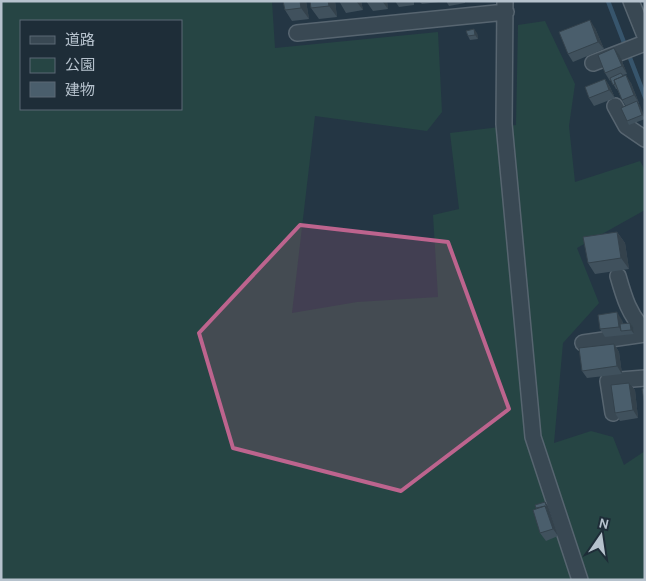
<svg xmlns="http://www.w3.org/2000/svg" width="646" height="581" font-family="Karla,'Noto Sans JP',sans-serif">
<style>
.green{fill:#264544;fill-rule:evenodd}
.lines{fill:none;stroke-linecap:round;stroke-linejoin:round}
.stream{stroke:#37556c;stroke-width:4.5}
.minor-casing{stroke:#576570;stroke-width:18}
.minor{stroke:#394853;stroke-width:15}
.wall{fill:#40515d}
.shaded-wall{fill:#34424c}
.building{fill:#4a5e6c;stroke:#34424c}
.marked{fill:#bd648e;fill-opacity:0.2;stroke:#bd648e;stroke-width:4;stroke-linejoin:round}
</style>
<rect width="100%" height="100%" fill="#243644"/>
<path class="green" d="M 1,1 L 272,1 L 275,48 L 438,32 L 442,112 L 427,131 L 315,116 L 292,313 L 357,302 L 438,297 L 433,215 L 459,209 L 450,133 L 516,125 L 518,25 L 545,21 L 575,84 L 569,126 L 575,182 L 640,161 L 645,170 L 645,210 L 577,248 L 599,303 L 563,343 L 554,443 L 591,431 L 613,437 L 624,465 L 645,451 L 645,580 L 1,580 ZM 21,21 L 181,21 L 181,109 L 21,109 Z"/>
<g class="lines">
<path class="stream" d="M 608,1 L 645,97"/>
<g class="minor-casing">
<path id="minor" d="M 505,1 L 504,124 L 533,437 L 580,580
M 631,1 L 645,36
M 297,33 L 506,12
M 593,63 L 645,43
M 615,106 L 626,126 L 645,139
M 618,276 C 624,297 629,315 645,331
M 583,343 L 645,334
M 613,413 L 608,381 L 645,378"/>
</g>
<use href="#minor" class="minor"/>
</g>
<path class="wall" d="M 283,1 L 306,1 L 309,19 L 292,21 L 285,10 Z
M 335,1 L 337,17 L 319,19 L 311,8 Z
M 339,1 L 361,1 L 363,10 L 346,13 Z
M 366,1 L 387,1 L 388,9 L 373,11 Z
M 395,1 L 414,1 L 414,5 L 399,7 Z
M 419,1 L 438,1 L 439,2 L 422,4 Z
M 446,1 L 465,1 L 465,3 L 449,6 Z
M 595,28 L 604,49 L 573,62 L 568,54 Z
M 477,33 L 478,39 L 470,40 L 468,36 Z
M 620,56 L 627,74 L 623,75 L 631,83 L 639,103 L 638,103 L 645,118 L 645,119 L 629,125 L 627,121 L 626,106 L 622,100 L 617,89 L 616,89 L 611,80 L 610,81 L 605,73 Z
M 605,79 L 610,87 L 615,98 L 594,106 L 589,98 Z
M 617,232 L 625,243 L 629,269 L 595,274 L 588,263 Z
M 622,320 L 623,324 L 630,323 L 633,327 L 634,334 L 605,337 L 600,329 Z
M 614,344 L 619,352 L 622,374 L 587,378 L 582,371 Z
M 629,383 L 635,390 L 638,418 L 620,421 L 615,413 Z
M 545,502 L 548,506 L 558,536 L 546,541 L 540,533 L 536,508 Z"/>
<path class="shaded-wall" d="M 300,1 L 306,1 L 309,19 L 301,8 Z
M 328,1 L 335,1 L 337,17 L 329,6 Z
M 356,1 L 361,1 L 363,10 Z
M 382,1 L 387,1 L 388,9 Z
M 590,20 L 595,28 L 604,49 L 598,42 Z
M 474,29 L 477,33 L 478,39 L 475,35 Z
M 614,48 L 620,56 L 627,74 L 622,66 Z
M 626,75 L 631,83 L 639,103 L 634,95 Z
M 605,79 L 610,87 L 615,98 L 609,90 Z
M 637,101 L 640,105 L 645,118 L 642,115 Z
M 617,232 L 625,243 L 629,269 L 621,258 Z
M 617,312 L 622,320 L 623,331 L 621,331 L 619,327 Z
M 630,323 L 633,327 L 634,334 L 631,330 Z
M 614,344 L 619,352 L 622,374 L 617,366 Z
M 629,383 L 635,390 L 638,418 L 633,410 Z
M 545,502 L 548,506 L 558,536 L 553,529 L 545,506 Z"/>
<path class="building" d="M 283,1 L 300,1 L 301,8 L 285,10 Z
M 310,1 L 328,1 L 329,6 L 311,8 Z
M 590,20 L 598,42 L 568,54 L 559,32 Z
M 474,29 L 475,35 L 468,36 L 466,31 Z
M 614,48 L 622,66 L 605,73 L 598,55 Z
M 621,73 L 623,76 L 614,80 L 615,84 L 613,85 L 610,78 Z
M 626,75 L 634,95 L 622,100 L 614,80 Z
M 605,79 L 609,90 L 589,98 L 585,87 Z
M 637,101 L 642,115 L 627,121 L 621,108 Z
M 617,232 L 621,258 L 588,263 L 583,237 Z
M 617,312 L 619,327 L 600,329 L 598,315 Z
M 630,323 L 631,330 L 621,331 L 620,324 Z
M 614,344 L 617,366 L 582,371 L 579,348 Z
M 629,383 L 633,410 L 615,413 L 611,385 Z
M 645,388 L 645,405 L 642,389 Z
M 545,502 L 547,509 L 545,506 L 536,508 L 535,505 Z
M 545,506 L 553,529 L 540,533 L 533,510 Z"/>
<path class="marked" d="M 300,225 L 448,242 L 509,409 L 401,491 L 233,448 L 199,333 Z"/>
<rect width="646" height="581" fill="none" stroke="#b6c2cd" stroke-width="5"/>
<rect x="20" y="20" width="162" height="90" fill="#1e2d38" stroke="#5b6974"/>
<rect x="30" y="36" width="25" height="8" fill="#394853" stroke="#5b6974"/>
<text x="65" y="45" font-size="15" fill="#b6c2cd">道路</text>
<rect x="30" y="58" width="25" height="15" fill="#264544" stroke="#5b6974"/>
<text x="65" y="70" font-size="15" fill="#b6c2cd">公園</text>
<rect x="30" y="82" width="25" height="15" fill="#4a5e6c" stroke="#5b6974"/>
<text x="65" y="95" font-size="15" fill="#b6c2cd">建物</text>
<g transform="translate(601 536) rotate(13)" stroke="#1e2d38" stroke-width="4" paint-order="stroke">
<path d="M0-4L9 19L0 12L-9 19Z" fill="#b6c2cd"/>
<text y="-8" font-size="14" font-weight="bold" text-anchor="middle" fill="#b6c2cd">N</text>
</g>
</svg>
